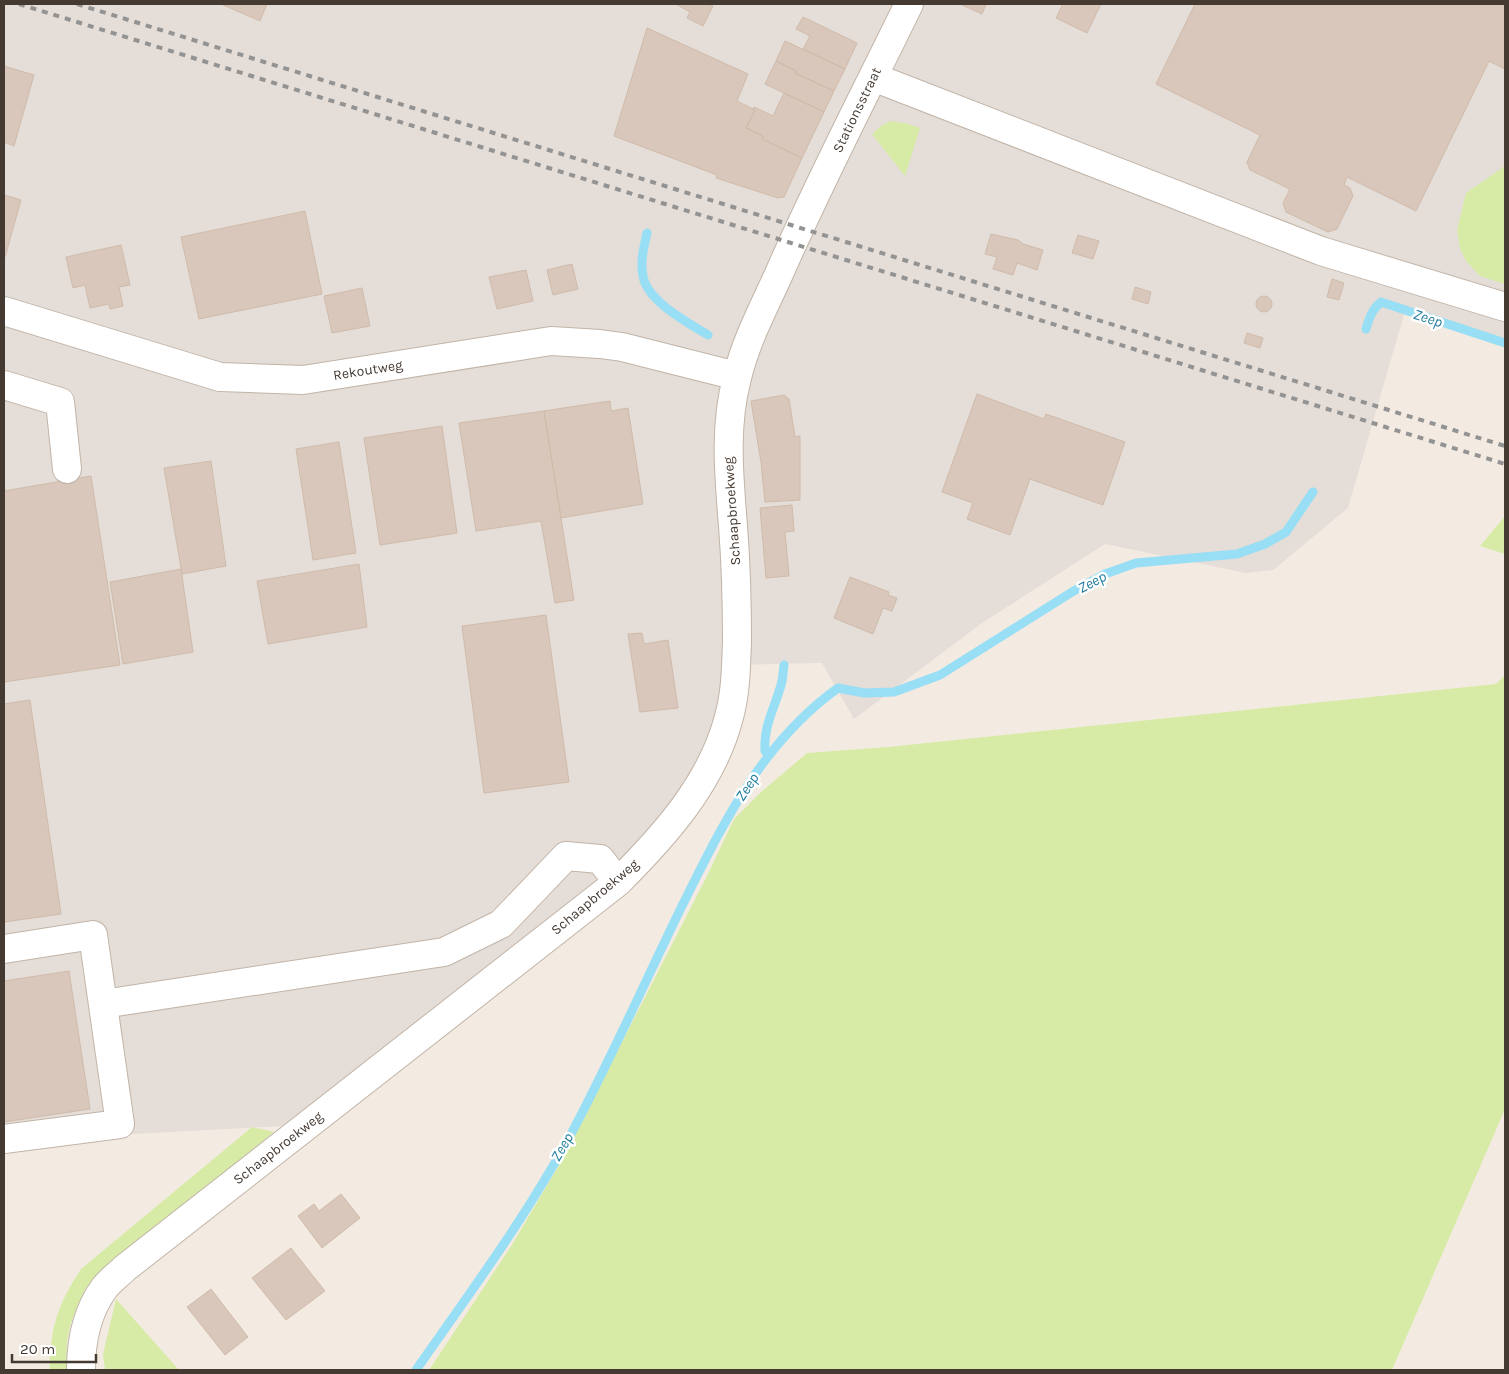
<svg xmlns="http://www.w3.org/2000/svg" width="1509" height="1374" font-family="Karla,sans-serif">
<style>
.industrial{fill:#e4ddd8}
.green{fill:#d7eba7}
.lines{fill:none;stroke-linecap:round;stroke-linejoin:round}
.stream{stroke:#98def5;stroke-width:9}
.building{fill:#d8c7ba;stroke:#d0bbaa}
.minor-casing{stroke:#c2b4a7;stroke-width:30}
.minor{stroke:#fff;stroke-width:28}
.rail{stroke:#939393;stroke-width:4;stroke-dasharray:6 6;stroke-linecap:butt}
.labels{text-anchor:middle;dominant-baseline:central;stroke-width:5;stroke-linejoin:round;paint-order:stroke}
.street-label{font-size:14px;fill:#453a32;stroke:#fff}
.water-label{font-size:15px;font-style:italic;fill:#217e9f;stroke:#fff}
</style>
<rect width="100%" height="100%" fill="#f3ebe2"/>
<path class="industrial" d="M 4,4 L 1505,4 L 1505,339 L 1405,311 L 1348,508 L 1273,570 L 1246,573 L 1105,544 L 982,623 L 854,719 L 822,663 L 725,665 L 713,726 L 686,784 L 616,878 L 304,1125 L 113,1135 L 4,1144 Z"/>
<path class="green" d="M 890,121 L 905,123 L 920,128 L 905,176 L 872,134 L 881,126 Z
M 1505,166 L 1505,284 L 1480,276 L 1466,261 L 1460,248 L 1457,230 L 1466,193 Z
M 1505,516 L 1505,554 L 1480,546 Z
M 1505,675 L 1505,1109 L 1392,1370 L 429,1370 L 510,1248 L 558,1167 L 708,874 L 734,819 L 760,793 L 807,753 L 888,747 L 1496,684 Z
M 252,1127 L 274,1132 L 86,1288 C 72,1316 63,1338 68,1370 L 50,1370 C 49,1362 50,1354 51,1346 C 53,1317 65,1293 81,1269 Z
M 116,1299 L 179,1370 L 105,1370 L 103,1354 Z"/>
<g class="lines">
<path class="stream" d="M 647,233 C 644,247 640,261 643,276 C 647,301 687,322 708,335
M 1366,329 C 1369,319 1372,309 1381,302 L 1505,343
M 768,754 L 765,751 C 763,727 775,707 781,685 C 783,679 783,672 784,665
M 416,1370 C 474,1287 535,1205 581,1115 C 616,1047 647,978 680,910 C 722,826 760,744 838,688 L 864,693 L 894,692 L 940,675 L 1072,592 L 1105,574 L 1136,563 L 1237,554 L 1265,544 L 1286,532 L 1313,492"/>
</g>
<path class="building" d="M 221,4 L 267,4 L 260,21 Z
M 676,4 L 708,4 L 713,6 L 703,26 L 687,18 L 690,12 Z
M 960,4 L 986,4 L 982,14 Z
M 1063,4 L 1101,4 L 1087,33 L 1056,18 Z
M 1195,4 L 1505,4 L 1505,69 L 1489,61 L 1416,211 L 1347,177 L 1344,185 L 1350,188 L 1353,196 L 1337,229 L 1328,232 L 1286,212 L 1283,203 L 1290,189 L 1250,170 L 1247,162 L 1260,135 L 1156,84 Z
M 803,17 L 857,43 L 845,69 L 803,49 L 810,36 L 796,29 Z
M 647,28 L 748,74 L 737,101 L 755,110 L 746,128 L 763,136 L 762,139 L 802,158 L 784,197 L 778,198 L 716,178 L 717,175 L 614,136 Z
M 785,41 L 845,69 L 834,91 L 795,73 L 796,71 L 776,61 Z
M 776,61 L 796,71 L 795,73 L 834,91 L 824,112 L 765,84 Z
M 4,66 L 34,75 L 14,146 L 4,142 Z
M 784,93 L 824,112 L 802,158 L 762,139 L 763,136 L 746,128 L 755,110 L 753,109 L 754,107 L 773,116 Z
M 4,195 L 21,200 L 5,257 L 4,256 Z
M 305,211 L 322,294 L 199,319 L 181,237 Z
M 991,234 L 1018,240 L 1023,244 L 1043,250 L 1037,270 L 1017,263 L 1013,275 L 993,269 L 997,257 L 985,254 Z
M 1078,235 L 1099,241 L 1093,259 L 1072,253 Z
M 121,245 L 130,285 L 119,287 L 123,306 L 110,309 L 109,304 L 90,308 L 85,285 L 73,288 L 66,257 Z
M 572,264 L 578,289 L 553,295 L 547,270 Z
M 526,270 L 533,301 L 497,309 L 489,277 Z
M 1332,279 L 1344,283 L 1339,300 L 1327,297 Z
M 1135,287 L 1151,292 L 1148,304 L 1132,299 Z
M 362,288 L 370,326 L 332,333 L 324,296 Z
M1256 304a8 8 0 1 1 16 0a8 8 0 1 1-16 0Z
M 1247,333 L 1263,338 L 1260,348 L 1244,343 Z
M 977,394 L 1044,419 L 1046,414 L 1125,442 L 1103,505 L 1030,479 L 1010,535 L 967,519 L 973,503 L 942,492 Z
M 784,395 L 789,399 L 795,437 L 800,436 L 800,500 L 765,502 L 761,462 L 751,401 Z
M 610,401 L 611,411 L 628,408 L 643,504 L 561,518 L 544,411 Z
M 544,411 L 574,600 L 555,603 L 541,521 L 476,531 L 459,423 Z
M 442,426 L 457,533 L 380,545 L 364,438 Z
M 339,442 L 356,553 L 313,560 L 296,449 Z
M 211,461 L 226,566 L 182,574 L 164,468 Z
M 91,476 L 120,665 L 4,682 L 4,491 Z
M 792,505 L 794,531 L 785,532 L 789,576 L 766,578 L 760,508 Z
M 359,564 L 367,627 L 268,644 L 257,581 Z
M 181,569 L 193,652 L 123,664 L 110,582 Z
M 850,577 L 889,592 L 888,595 L 897,598 L 892,611 L 883,608 L 873,634 L 834,618 Z
M 546,615 L 569,782 L 484,793 L 462,626 Z
M 642,633 L 644,644 L 668,640 L 678,708 L 640,712 L 628,634 Z
M 30,700 L 61,914 L 4,922 L 4,704 Z
M 69,971 L 90,1109 L 4,1122 L 4,981 Z
M 341,1194 L 360,1218 L 322,1248 L 298,1216 L 314,1204 L 319,1211 Z
M 291,1248 L 325,1291 L 286,1320 L 252,1278 Z
M 211,1289 L 248,1337 L 225,1355 L 187,1307 Z"/>
<g class="lines">
<g class="minor-casing">
<path id="minor" d="M 873,77 L 1321,251 L 1505,307
M 4,311 L 220,377 L 303,380 L 551,341 L 600,344 L 622,347 L 737,376
M 4,385 L 60,402 L 67,469
M 4,949 L 93,935 L 120,1124 L 4,1139
M 103,1004 L 444,952 L 501,924 L 566,856 L 600,859 L 618,882
M 81,1370 C 81,1341 87,1311 105,1287 C 111,1280 119,1274 125,1268 L 618,882 C 665,835 712,783 729,717 C 736,692 736,666 737,641 C 737,602 736,564 733,526 C 729,476 724,427 737,378 C 745,343 763,309 778,276 C 818,184 865,94 909,4"/>
</g>
<use href="#minor" class="minor"/>
<path class="rail" d="M 19,4 L 1505,464
M 77,4 L 1505,446"/>
</g>
<g class="labels">
<g class="street-label">
<text transform="translate(857 110) rotate(-64)">Stationsstraat</text>
<text transform="translate(368 370) rotate(-9)">Rekoutweg</text>
<text transform="translate(732 511) rotate(-94)">Schaapbroekweg</text>
<text transform="translate(595 897) rotate(-40)">Schaapbroekweg</text>
<text transform="translate(278 1148) rotate(-38)">Schaapbroekweg</text>
</g>
<g class="water-label">
<text transform="translate(1428 318) rotate(18)">Zeep</text>
<text transform="translate(1092 582) rotate(-28)">Zeep</text>
<text transform="translate(747 787) rotate(-57)">Zeep</text>
<text transform="translate(562 1147) rotate(-60)">Zeep</text>
</g>
</g>
<rect width="1509" height="1374" fill="none" stroke="#453a32" stroke-width="10"/>
<path d="M12 1354v8h84v-8" fill="none" stroke="#453a32" stroke-width="2.5"/>
<text x="20" y="1354" font-size="15" fill="#453a32" stroke="#ffffff" stroke-width="4" paint-order="stroke">20 m</text>
</svg>
